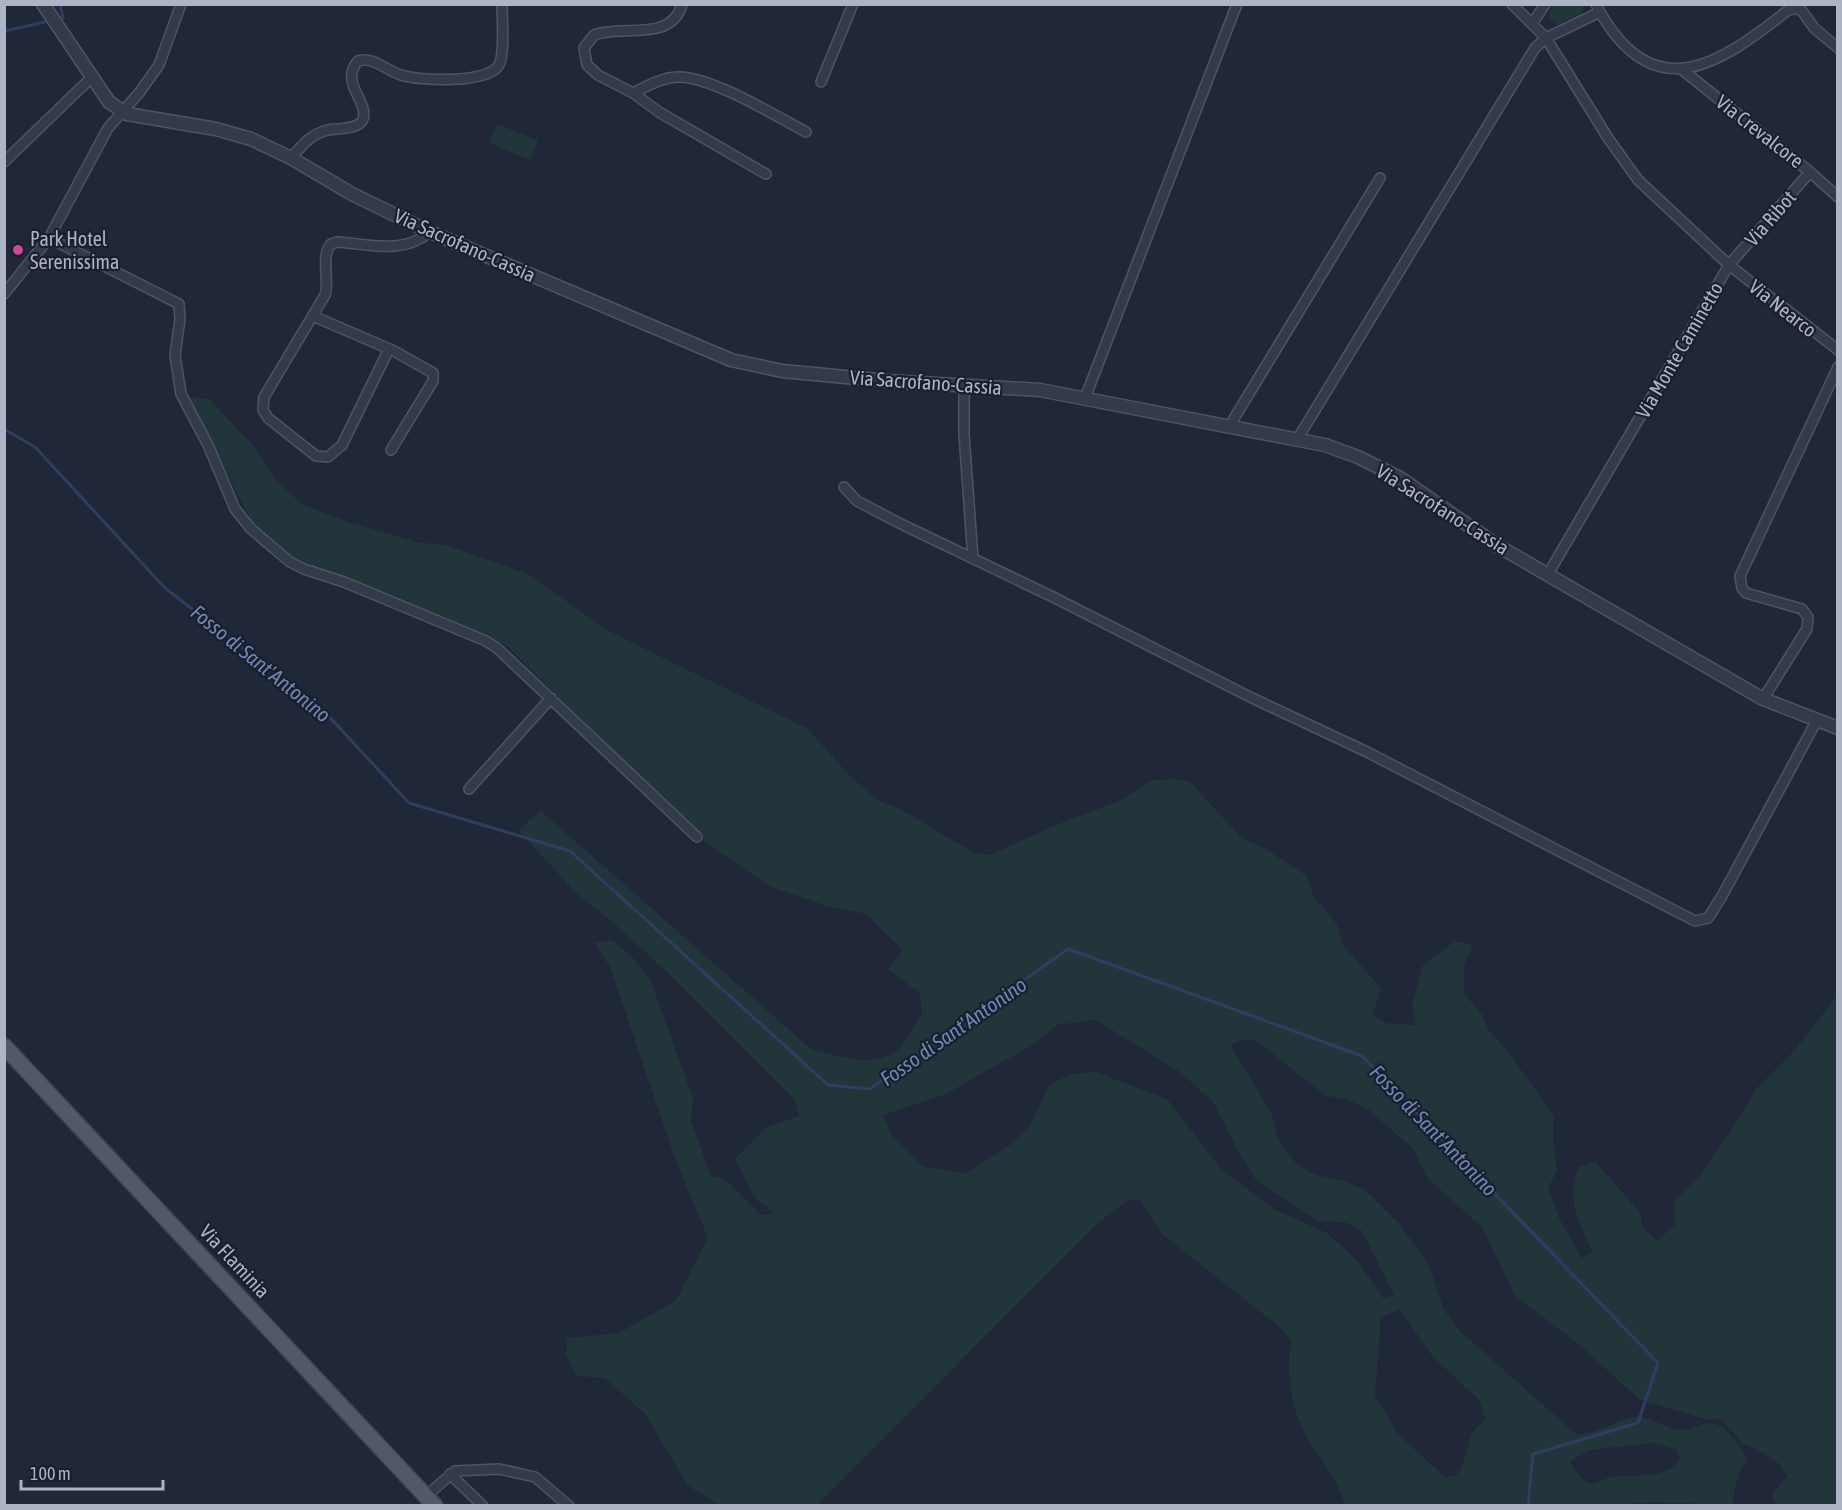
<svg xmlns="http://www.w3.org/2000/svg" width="1842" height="1510" font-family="'Asap Condensed',sans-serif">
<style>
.green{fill:#21353a;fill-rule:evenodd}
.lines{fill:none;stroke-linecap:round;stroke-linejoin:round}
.stream{stroke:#2f3e60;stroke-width:3}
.minor-casing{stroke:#4d5464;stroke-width:12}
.tertiary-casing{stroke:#4d5464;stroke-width:15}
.primary-casing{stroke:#3c4353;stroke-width:18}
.minor{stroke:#333a4a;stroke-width:9}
.tertiary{stroke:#333a4a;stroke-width:12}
.primary{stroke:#50586a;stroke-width:15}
.hotel-dot{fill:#d1479c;stroke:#181f2e;stroke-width:2}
.labels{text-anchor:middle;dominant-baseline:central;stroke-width:4.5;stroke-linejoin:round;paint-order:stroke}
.street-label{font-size:20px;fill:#adb4c6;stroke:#181f2e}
.poi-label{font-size:20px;fill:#adb4c6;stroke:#181f2e;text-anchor:start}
.water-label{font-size:21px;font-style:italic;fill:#7386b2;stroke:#181f2e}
</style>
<rect width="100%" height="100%" fill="#1f2739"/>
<path class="green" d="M 1554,4 L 1586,4 L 1586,5 L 1580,15 L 1557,25 L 1548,16 Z
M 497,124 L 538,140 L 530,160 L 489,143 Z
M 187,396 L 210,400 L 254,446 L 276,480 L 303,505 L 351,523 L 418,542 L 449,546 L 528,574 L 607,630 L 808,729 L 850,776 L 879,801 L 900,809 L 974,853 L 991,855 L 1053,826 L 1119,801 L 1153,780 L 1174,779 L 1190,782 L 1242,838 L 1266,849 L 1307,876 L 1314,897 L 1337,924 L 1342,944 L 1381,988 L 1373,1014 L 1385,1023 L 1416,1025 L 1412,1006 L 1423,965 L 1455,941 L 1473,945 L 1464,965 L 1464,993 L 1483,1016 L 1488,1029 L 1509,1053 L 1554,1116 L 1553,1138 L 1557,1171 L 1548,1188 L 1559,1218 L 1582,1258 L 1592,1251 C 1579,1223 1565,1197 1579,1167 L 1596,1162 L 1641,1214 L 1642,1226 L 1657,1241 L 1675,1224 L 1673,1202 L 1700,1175 L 1738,1120 L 1755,1090 L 1794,1051 L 1837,996 L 1837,1505 L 1776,1505 L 1772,1494 L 1787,1477 L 1778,1463 L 1759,1450 L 1743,1444 L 1720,1418 L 1709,1420 L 1640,1400 L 1576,1342 L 1515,1296 L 1482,1227 L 1427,1178 L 1413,1149 L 1369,1110 L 1346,1099 L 1326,1096 L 1255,1040 L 1238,1041 L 1231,1046 L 1271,1112 L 1278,1139 L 1296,1163 L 1315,1175 L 1342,1180 L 1364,1189 L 1400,1225 L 1429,1265 L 1444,1310 L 1461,1332 L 1576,1434 C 1596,1435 1610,1424 1628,1418 C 1647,1412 1664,1430 1682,1430 C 1693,1430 1707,1420 1718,1425 C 1729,1430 1742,1449 1748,1459 L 1738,1474 L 1732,1505 L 1653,1502 L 1604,1506 L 1345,1505 C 1337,1476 1315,1455 1302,1427 C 1289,1400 1287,1369 1291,1340 L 1277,1325 L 1162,1234 L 1140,1200 L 1128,1200 L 1099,1222 L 817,1505 L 719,1505 L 687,1485 L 645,1414 L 605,1378 L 576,1376 L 566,1354 L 567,1338 L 619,1333 L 676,1300 L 708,1238 L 674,1156 L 611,969 L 595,943 L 612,940 L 633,958 L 650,979 L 693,1098 L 691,1121 L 711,1176 L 726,1180 L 761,1215 L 774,1213 L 754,1197 L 735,1159 L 765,1128 L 799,1116 L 795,1100 L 667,972 L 609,919 L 579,896 L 518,830 L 541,811 L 811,1049 C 836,1055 876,1070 898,1049 C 907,1040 914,1025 922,1014 L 920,993 L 888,970 L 903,950 L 866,914 L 827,906 L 771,887 L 706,843 L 508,647 L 488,635 L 289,557 L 255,528 ZM 1096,1020 L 1181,1073 L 1213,1102 L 1237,1149 L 1256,1180 L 1316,1220 L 1347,1223 L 1362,1231 L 1394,1295 L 1383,1298 L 1358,1261 L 1327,1233 L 1274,1209 L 1221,1169 L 1167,1099 L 1096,1072 L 1071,1074 L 1049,1085 L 1031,1124 L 1013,1143 L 967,1173 L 923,1167 L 893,1137 L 883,1115 L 946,1094 L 1036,1043 L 1057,1025 ZM 1400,1310 L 1433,1357 L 1480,1401 L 1485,1419 L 1472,1433 L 1461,1469 L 1455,1476 L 1445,1477 L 1397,1433 L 1375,1395 L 1381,1317 ZM 1653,1443 L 1675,1449 L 1681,1458 C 1667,1480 1641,1474 1619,1476 C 1609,1477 1599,1481 1590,1484 L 1580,1477 L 1570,1462 L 1589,1450 Z"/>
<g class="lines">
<path class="stream" d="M 59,19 L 63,18 L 60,4
M 4,31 L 50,21
M 4,429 L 35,447 L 165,588 L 324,711 L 409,803 L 570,851 L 828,1085 L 870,1089 L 1068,949 L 1362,1056 L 1658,1363 L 1638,1423 L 1533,1454 L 1528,1506"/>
<g class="minor-casing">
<path id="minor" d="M 682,4 C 672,43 622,24 594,35 L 584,48 L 587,65 L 598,75 L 633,93 L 659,112 L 766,174
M 1512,4 L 1546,38 L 1608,138 L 1638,180 L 1729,265 L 1548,574
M 1600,12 C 1655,108 1720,64 1787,11 L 1795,8 L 1802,11 L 1814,28 L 1838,48
M 1532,24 L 1545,4
M 1680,68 L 1810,172 L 1838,197
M 821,82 L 853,4
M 633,93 C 647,86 661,78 677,77 C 709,75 776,116 806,132
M 291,158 C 302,145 311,134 328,130 C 338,128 359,130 363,119 C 369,101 339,83 358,61 C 373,56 387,71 401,75 C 420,81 488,84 499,65 C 505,53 502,19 502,4
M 4,162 L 92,77
M 1810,172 L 1729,265 L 1838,350
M 49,238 L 179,304 L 180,319 L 175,355 L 181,394 L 208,445 L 235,509 L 251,529 L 290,562 L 304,569 L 344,582 L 486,641 L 497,648 L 697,837
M 4,294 L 49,238 L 108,128 L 139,93 L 159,65 L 181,4
M 313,316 L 394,351 L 433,373 L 433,381 L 391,450
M 389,349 L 342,445 L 328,457 L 316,456 L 268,418 L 263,410 L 264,397 L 325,295 C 330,279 320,257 331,244 L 337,242 C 369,244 403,255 430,232
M 964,385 L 964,434 L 973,559
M 1085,398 L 1237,4
M 1230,425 L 1380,178
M 1298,438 L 1535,48 L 1546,38 L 1600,12 L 1596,4
M 844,487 L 857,501 L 901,524 L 1053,597 L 1250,697 L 1367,752 L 1695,921 L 1708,918 L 1722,896 L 1816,722
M 1763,699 L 1807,629 L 1808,617 L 1802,609 L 1746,593 L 1742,588 L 1740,576 L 1838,367
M 469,789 L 551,698
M 450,1474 L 483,1506
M 426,1496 L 455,1471 L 499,1469 L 535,1477 L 569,1506"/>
</g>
<g class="tertiary-casing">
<path id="tertiary" d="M 43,4 L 109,102 L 127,114 L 216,129 L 251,139 L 291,158 L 352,194 L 430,232 L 731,360 L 782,371 L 888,381 L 1040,390 L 1325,445 L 1358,457 L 1400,478 L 1498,546 L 1763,699 L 1838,728"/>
</g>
<g class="primary-casing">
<path id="primary" d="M 4,1046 L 435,1506"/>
</g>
<use href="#minor" class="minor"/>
<use href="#tertiary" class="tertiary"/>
<use href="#primary" class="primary"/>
</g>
<circle class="hotel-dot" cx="18" cy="250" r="6"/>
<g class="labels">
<g class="street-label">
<text transform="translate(1760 131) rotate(38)">Via Crevalcore</text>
<text transform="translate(1770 218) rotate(-49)">Via Ribot</text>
<text transform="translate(465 245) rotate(24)">Via Sacrofano-Cassia</text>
<text transform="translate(1783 308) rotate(38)">Via Nearco</text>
<text transform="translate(1679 350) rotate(-60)">Via Monte Caminetto</text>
<text transform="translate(926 382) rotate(4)">Via Sacrofano-Cassia</text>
<text transform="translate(1443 509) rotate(32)">Via Sacrofano-Cassia</text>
<text transform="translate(235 1261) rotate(47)">Via Flaminia</text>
</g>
<g class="poi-label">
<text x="30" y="238">Park Hotel<tspan x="30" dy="23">Serenissima</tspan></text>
</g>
<g class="water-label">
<text transform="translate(261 663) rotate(39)">Fosso di Sant'Antonino</text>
<text transform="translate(953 1031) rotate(-35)">Fosso di Sant'Antonino</text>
<text transform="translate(1434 1130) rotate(46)">Fosso di Sant'Antonino</text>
</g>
</g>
<rect width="1842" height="1510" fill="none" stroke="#adb4c6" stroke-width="12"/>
<path d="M21 1480v9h142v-9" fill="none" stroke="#adb4c6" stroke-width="3"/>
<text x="30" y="1480" font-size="18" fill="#adb4c6" stroke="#181f2e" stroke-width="4.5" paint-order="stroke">100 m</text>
</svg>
